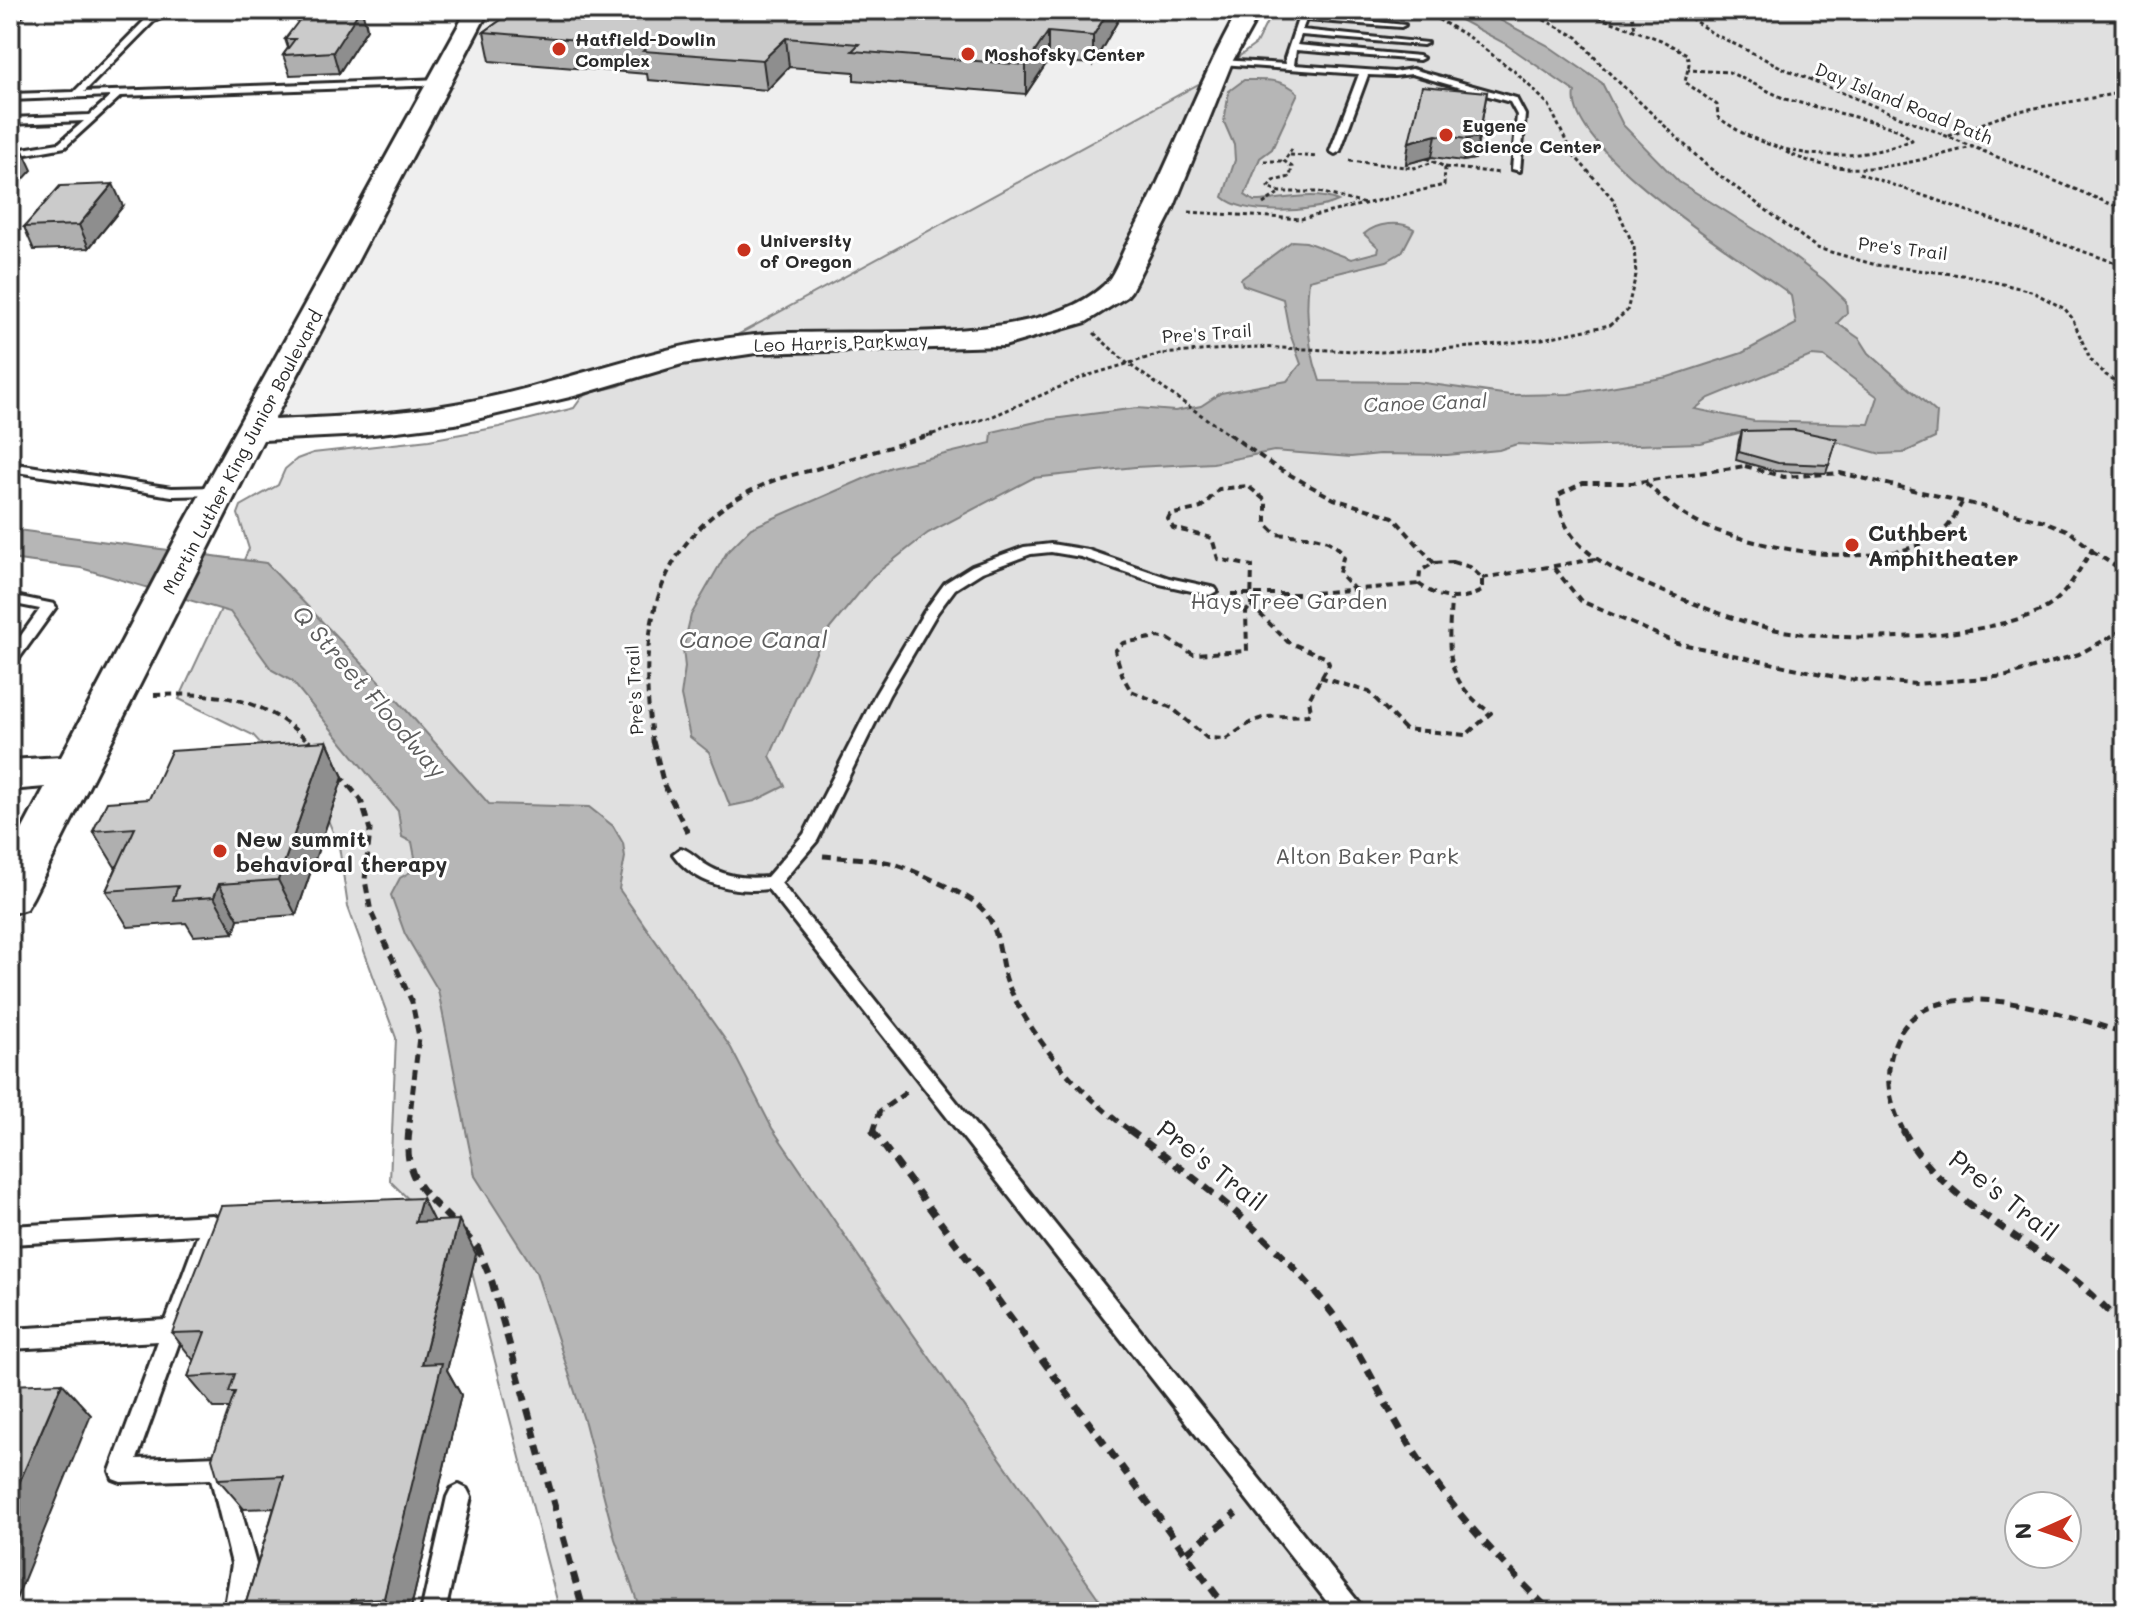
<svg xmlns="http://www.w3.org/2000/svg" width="2135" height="1622" font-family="Mali,sans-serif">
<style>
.built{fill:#efefef}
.green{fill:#e0e0e0;stroke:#868686;stroke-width:2;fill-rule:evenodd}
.water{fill:#b6b6b6;stroke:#7e7e7e;stroke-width:2;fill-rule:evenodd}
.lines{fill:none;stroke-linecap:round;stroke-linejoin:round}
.lane-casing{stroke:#2b2b2b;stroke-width:6}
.secondary-casing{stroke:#2b2b2b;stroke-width:6}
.path-far3{stroke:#2b2b2b;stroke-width:3;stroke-dasharray:4 3;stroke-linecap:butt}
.path-far2{stroke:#2b2b2b;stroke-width:4;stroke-dasharray:7 5;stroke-linecap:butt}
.path-far1{stroke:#2b2b2b;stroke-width:5;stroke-dasharray:9 6;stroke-linecap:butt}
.path{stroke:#2b2b2b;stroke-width:7;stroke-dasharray:11 8;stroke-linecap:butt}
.lane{fill:#fff;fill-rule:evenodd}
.secondary{fill:#fff;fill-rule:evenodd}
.wall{fill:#afafaf;stroke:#2b2b2b;stroke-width:2}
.shaded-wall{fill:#8e8e8e;stroke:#2b2b2b;stroke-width:2}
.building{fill:#cbcbcb;stroke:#2b2b2b;stroke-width:2}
.poi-dot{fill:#c8321e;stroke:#fff;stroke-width:3}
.labels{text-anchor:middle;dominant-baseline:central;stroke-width:6;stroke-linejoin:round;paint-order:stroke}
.far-poi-label{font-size:18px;font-weight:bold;fill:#2b2b2b;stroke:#fff;text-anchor:start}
.far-street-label{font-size:18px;fill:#2b2b2b;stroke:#fff}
.far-water-label{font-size:20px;font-style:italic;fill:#5c5c5c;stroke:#fff}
.poi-label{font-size:22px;font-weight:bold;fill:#2b2b2b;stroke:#fff;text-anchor:start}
.park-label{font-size:22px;fill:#585858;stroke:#fff}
.water-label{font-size:24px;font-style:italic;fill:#5c5c5c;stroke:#fff}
.near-street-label{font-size:26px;fill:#2b2b2b;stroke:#fff}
</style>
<rect width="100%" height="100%" fill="#fff"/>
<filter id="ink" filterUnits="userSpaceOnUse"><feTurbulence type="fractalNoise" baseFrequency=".0125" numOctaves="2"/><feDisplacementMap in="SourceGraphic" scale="16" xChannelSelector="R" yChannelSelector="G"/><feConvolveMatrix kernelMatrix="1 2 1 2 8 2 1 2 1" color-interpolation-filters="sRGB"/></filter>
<g filter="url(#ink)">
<path class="built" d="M 478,10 L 1250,10 L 1183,159 L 756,344 L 454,414 L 253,431 Z"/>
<path class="green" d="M 1273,10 L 2125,10 L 2125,1612 L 560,1612 L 468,1257 L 390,1181 L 396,1038 L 348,907 L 339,846 L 325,813 L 253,735 L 179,699 L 249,549 L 238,514 L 241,506 L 278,485 L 285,469 L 297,459 L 313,453 L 429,440 L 499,427 L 574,408 L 582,397 L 593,392 L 619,386 L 661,366 L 672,363 L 682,365 L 1208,79 L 1256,44 ZM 2019,1506 L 2067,1506 L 2067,1554 L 2019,1554 Z"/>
<path class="water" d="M 1442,10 L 1481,10 L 1547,45 L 1602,83 L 1623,125 L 1679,182 L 1770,239 L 1824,280 L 1846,301 L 1847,313 L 1837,323 L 1860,339 L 1869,353 L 1937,413 L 1935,438 L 1903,453 L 1881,454 L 1822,438 L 1746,431 L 1701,443 L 1572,447 L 1517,444 L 1499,450 L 1447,455 L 1380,454 L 1351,457 L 1274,451 L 1213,463 L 1135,467 L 1033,478 L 928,533 L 873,576 L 823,637 L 770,756 L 785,786 L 755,801 L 730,806 L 709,752 L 690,737 L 681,696 L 685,667 L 683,649 L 691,615 L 727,552 L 751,528 L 891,467 L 991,443 L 992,432 L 1045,420 L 1137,408 L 1175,411 L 1201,406 L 1221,393 L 1287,381 L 1301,364 L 1289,331 L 1283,299 L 1243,285 L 1241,279 L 1292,241 L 1306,242 L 1351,259 L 1378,252 L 1379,248 L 1364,234 C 1376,223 1400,220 1414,229 L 1402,252 L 1387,261 L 1309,280 C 1305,315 1308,348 1320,381 L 1417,382 L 1510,395 L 1569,394 L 1668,377 L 1742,353 L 1796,324 L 1791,296 L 1786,291 C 1742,259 1564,149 1575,92 L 1504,43 ZM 1811,356 L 1824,357 L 1878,397 L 1869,424 L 1754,421 L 1695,409 L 1709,398 Z
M 1244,80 C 1265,80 1283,78 1298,93 L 1272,149 L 1260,158 L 1245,195 L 1254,201 C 1281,201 1312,190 1338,201 C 1313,213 1244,216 1223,197 L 1235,160 L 1234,145 L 1224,122 L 1229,91 Z
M 10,529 L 266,563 L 399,702 L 489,804 L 589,807 L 613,826 L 623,843 L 625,857 L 619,889 L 731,1048 L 772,1128 L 859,1257 L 1108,1612 L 641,1612 L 615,1539 L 585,1423 L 536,1272 L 475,1176 L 438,990 L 405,934 L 391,895 L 400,878 L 417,868 L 412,842 L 402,837 L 398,811 L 292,681 L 272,670 L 230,612 L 81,568 L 10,559 Z"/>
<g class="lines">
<g class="lane-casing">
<path id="lane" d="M 169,10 L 180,10 L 154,21 L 84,92 L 442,79 L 446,82 L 442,85 L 121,96 L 65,147 L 10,157 L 10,151 L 59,143 L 84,121 L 10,124 L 10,118 L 90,115 L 111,96 L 10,100 L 10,94 L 74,92 L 148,17 Z
M 1301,10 L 1309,10 L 1307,15 L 1405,25 L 1401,27 L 1306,20 L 1302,30 L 1427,43 L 1423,45 L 1301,35 L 1297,45 L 1419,56 L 1423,58 L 1419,60 L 1296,50 L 1294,65 L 1394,72 L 1412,69 L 1516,98 L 1525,115 L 1520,171 L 1512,169 L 1517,115 L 1510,102 L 1412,74 L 1394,76 L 1368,75 L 1340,151 L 1335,154 L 1330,151 L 1359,74 L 1221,64 L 1217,62 L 1221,60 L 1286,64 L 1285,58 Z
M 10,463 L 172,488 L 219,487 L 225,491 L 219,495 L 172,496 L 10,471 Z
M 1051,544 L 1088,550 L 1169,578 L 1215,588 L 1217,591 L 1210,595 L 1160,584 L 1081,557 L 1051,552 L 1031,554 L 982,572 L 955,589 L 937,613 L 889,695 L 817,841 L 781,883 L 1359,1603 L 1362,1612 L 1335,1612 L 768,889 C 733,893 694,884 673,854 L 681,848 C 690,851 696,857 703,863 C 724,877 743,879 767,877 L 804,834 L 875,695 L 924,612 L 945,583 L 972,566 L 1024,547 Z
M 10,595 L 54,604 L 56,607 L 15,664 L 10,666 L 10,651 L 40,609 L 10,603 Z
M 212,1215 L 219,1218 L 222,1224 L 137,1459 L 219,1456 L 227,1459 L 256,1564 L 248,1612 L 224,1612 L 232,1564 L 211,1479 L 121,1482 L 113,1479 L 110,1471 L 158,1341 L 10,1349 L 10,1329 L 166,1320 L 198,1234 L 10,1244 L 10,1226 Z
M 459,1485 L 467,1489 L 471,1497 L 445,1612 L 421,1612 L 447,1497 L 451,1489 Z"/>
</g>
<g class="secondary-casing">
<path id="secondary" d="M 467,10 L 489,10 L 274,420 C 334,417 395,415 455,404 C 557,387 652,344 755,335 C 848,326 1033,350 1103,286 C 1114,277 1120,257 1127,244 C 1169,168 1196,86 1239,10 L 1261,10 L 1232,62 L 1173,209 L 1131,291 L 1126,297 L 1086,322 L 1004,346 L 756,353 L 682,364 L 574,396 L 455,424 L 364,435 L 263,440 L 33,897 L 26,909 L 10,914 L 10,853 L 45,787 L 10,790 L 10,760 L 61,757 L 181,529 Z"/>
</g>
<path class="path-far3" d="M 1525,10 L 1577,37 L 1604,68 L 1707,166 L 1817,248 L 1876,265 L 1970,276 L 2031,291 L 2065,309 L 2072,318 L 2090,359 L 2106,375 L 2125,387
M 1579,10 L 1661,40 L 1687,54 L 1689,64 L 1685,82 L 1717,105 L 1718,117 C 1772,159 1849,166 1912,140 L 1899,130 L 1878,123 L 1785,99 L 1729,72 L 1688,70
M 1631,10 L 1635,29
M 1679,10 L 1712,33 L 1785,69 L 2125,210
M 1949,136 L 2013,112 L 2125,92
M 1292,149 L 1284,161 L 1292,167 L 1290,177 L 1273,181 L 1268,187 L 1280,192 L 1319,192 L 1365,204
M 1786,152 C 1851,183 1906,163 1972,147
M 1290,155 L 1317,157
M 1264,161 L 1284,161
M 1350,161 L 1414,168 L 1434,162
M 1445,167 L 1500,173
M 1859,173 L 2125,266
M 1263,204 L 1279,193
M 1189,212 L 1301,219 L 1444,185 L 1445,167 L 1426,158
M 1094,333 L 1127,363 L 1231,436
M 926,436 L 991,417 L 1083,377 L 1160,354 L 1254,347 L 1381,352 L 1473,347 L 1542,339 L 1610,325 L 1627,311 L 1636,275 L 1634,247 L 1613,199 L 1571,152 L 1549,105 L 1514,71 L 1467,36 L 1422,10"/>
<path class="path-far2" d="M 1229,434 L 1274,466 L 1334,499 L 1393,517 L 1434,563
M 1745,466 L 1784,477 L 1840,473 L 2041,520 L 2069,531 L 2092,550 C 2078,571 2065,599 2042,610 C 1975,641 1831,645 1760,626 C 1725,617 1691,602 1657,589 C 1613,570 1561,549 1558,495 L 1583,483 L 1632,483 Z
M 1646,483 C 1662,499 1680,514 1700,524 C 1757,549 1895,577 1945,529 C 1952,523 1957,511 1962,503
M 2092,551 L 2125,572
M 1453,562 L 1470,567 L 1482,578 L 1482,591 C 1458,602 1440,600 1419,584 L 1420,571 L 1434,563 Z
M 1554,568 L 1581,601 L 1677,643 L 1845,679 L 1917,684 L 2007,676 L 2079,654 L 2125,629
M 1482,578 L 1596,559
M 1231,594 L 1302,594 L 1419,584
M 1251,605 L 1288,642 L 1327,658 L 1329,664 L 1309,699 L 1311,712 L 1308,715 L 1266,717 L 1253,721 L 1226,739 L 1207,738 L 1172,708 L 1131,691 L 1123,677 L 1115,651 L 1123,643 L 1157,637 L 1168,639 L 1193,654 L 1247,651 L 1246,612 Z
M 1251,605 L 1252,566 L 1218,559 L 1212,538 L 1173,528 L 1168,519 L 1170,515 L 1201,508 L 1219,489 L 1248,486 L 1266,501 L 1266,524 L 1276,534 C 1302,537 1325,532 1344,554 L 1339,573 L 1354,589
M 1320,677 L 1369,692 L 1405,729 L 1466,735 L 1491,713 C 1444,681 1448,652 1451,600
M 154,695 C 220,693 261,695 310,743
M 653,743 C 636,634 652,535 763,485 C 779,477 798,474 816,469 C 855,457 894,446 933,434"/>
<path class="path-far1" d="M 308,741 L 313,746
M 653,741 L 664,785 L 688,833
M 339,774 L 361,800 L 370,830 L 365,880 L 371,912 L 412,1002 L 419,1037 L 408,1132
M 823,856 C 845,858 869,858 890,863 C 906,866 960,892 973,901 C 1005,924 996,960 1010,989 C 1037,1046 1081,1095 1132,1132
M 873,1132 L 880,1111 L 908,1091
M 1904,1132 C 1889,1103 1883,1075 1895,1044 C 1925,962 2066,1016 2125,1033"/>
<path class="path" d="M 409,1130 C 403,1181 423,1191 456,1225
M 872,1130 L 1229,1612
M 1129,1130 C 1206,1186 1273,1236 1332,1313 C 1367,1360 1389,1417 1423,1465 C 1460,1519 1505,1566 1551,1612
M 1903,1130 C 1937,1193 2006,1227 2061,1269 C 2084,1286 2104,1306 2125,1327
M 463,1232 L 478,1248 L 492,1282 L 584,1612
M 1187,1552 L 1236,1513"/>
<use href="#lane" class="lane"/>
<use href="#secondary" class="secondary"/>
</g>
<path class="wall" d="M 515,10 L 1124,10 L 1093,64 L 1048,61 L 1026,94 L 854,80 L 854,72 L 789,67 L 767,90 L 648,80 L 647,74 L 490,61 L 484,32 Z
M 366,23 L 367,29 L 339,73 L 290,75 L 283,55 L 288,48 L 285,39 Z
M 1487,92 L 1475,159 L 1463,161 L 1432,157 L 1406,164 L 1409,142 Z
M 123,206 L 89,248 L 34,250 L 24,227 Z
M 1742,431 L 1837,439 L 1826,473 L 1775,471 L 1736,460 L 1739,440 Z
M 327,741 L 343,777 L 296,915 L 238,919 L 234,933 L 194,936 L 186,923 L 128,927 L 106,891 L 117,866 L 115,867 L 93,831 L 149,799 Z
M 422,1198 L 433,1221 L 476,1254 L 447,1370 L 461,1395 L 410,1612 L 251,1612 L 245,1606 L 274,1508 L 244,1509 L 218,1479 L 229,1408 L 214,1408 L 188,1377 L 194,1361 L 172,1333 Z"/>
<path class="shaded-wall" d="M 10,10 L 31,10 L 10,28 Z
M 357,10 L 362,10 L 367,29 L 339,73 L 333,52 Z
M 1109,10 L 1124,10 L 1093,64 L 1093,36 Z
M 1048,32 L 1048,61 L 1026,94 L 1026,65 Z
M 786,38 L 789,67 L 767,90 L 763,60 Z
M 1436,135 L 1432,157 L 1406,164 L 1409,142 Z
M 1479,137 L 1475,159 L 1463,161 L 1467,139 Z
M 19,142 L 32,170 L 10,194 L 10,151 Z
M 113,184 L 123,206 L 89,248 L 79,225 Z
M 327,741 L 343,777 L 296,915 L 278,880 Z
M 219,884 L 238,919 L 234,933 L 214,897 Z
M 422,1198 L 439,1232 L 415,1222 Z
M 459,1220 L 476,1254 L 447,1370 L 461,1395 L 410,1612 L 395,1612 L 384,1598 L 422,1364 Z
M 62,1383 L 91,1415 L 15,1602 L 10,1598 L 10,1504 Z
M 351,1600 L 361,1612 L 355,1612 L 350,1606 Z"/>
<path class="building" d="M 307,10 L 360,10 L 333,52 L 283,55 L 295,39 L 285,39 Z
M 515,10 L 1109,10 L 1093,36 L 1048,32 L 1026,65 L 852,51 L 859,44 L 786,38 L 763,60 L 643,51 L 649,46 L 484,32 Z
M 1422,86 L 1487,92 L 1479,137 L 1467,139 L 1436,135 L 1409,142 Z
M 10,142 L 19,142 L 10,151 Z
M 113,184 L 79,225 L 24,227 L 60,186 Z
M 1795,430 L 1837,439 L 1829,465 L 1778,463 L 1739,452 L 1742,431 Z
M 327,741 L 278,880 L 219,884 L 214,897 L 173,900 L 178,886 L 106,891 L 135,828 L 93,831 L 107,802 L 149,799 L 171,751 Z
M 422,1198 L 415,1222 L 459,1220 L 422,1364 L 442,1363 L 384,1598 L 351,1600 L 350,1606 L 331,1607 L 330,1611 L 259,1612 L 262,1605 L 245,1606 L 284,1476 L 218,1479 L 212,1458 L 235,1392 L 229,1392 L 235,1374 L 188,1377 L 205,1332 L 172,1333 L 221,1206 Z
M 62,1383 L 10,1504 L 10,1385 Z"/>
</g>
<g class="poi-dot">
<circle cx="559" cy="49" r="8"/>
<circle cx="968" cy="54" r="8"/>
<circle cx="1446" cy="135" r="8"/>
<circle cx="744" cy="250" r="8"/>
<circle cx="1852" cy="545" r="8"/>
<circle cx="220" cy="851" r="8"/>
</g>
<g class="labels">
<g class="far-poi-label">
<text x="575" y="39">Hatfield-Dowlin<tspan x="575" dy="21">Complex</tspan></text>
<text x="984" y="54">Moshofsky Center</text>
<text x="1462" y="125">Eugene<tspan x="1462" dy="21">Science Center</tspan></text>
<text x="760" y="240">University<tspan x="760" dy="21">of Oregon</tspan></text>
</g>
<g class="far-street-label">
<text transform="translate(1904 103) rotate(22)">Day Island Road Path</text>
<text transform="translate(1903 248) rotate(7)">Pre's Trail</text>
<text transform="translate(1207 333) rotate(-4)">Pre's Trail</text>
<text transform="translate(841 342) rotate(-2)">Leo Harris Parkway</text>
<text transform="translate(242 452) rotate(-62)">Martin Luther King Junior Boulevard</text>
<text transform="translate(634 690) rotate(-93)">Pre's Trail</text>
</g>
<g class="far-water-label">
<text transform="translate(1425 402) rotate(-2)">Canoe Canal</text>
</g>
<g class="poi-label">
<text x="1868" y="532">Cuthbert<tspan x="1868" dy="25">Amphitheater</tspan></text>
<text x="236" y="838">New summit<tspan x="236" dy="25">behavioral therapy</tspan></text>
</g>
<g class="park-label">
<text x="1289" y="600">Hays Tree Garden</text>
<text x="1367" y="855">Alton Baker Park</text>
</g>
<g class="water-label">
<text x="753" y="638">Canoe Canal</text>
<text transform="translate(370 691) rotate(49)">Q Street Floodway</text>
</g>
<g class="near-street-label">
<text transform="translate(1212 1165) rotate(38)">Pre's Trail</text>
<text transform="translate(2004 1195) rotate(38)">Pre's Trail</text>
</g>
</g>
<rect width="2135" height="1622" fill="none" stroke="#fff" stroke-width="40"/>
<rect x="20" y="20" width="2095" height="1582" fill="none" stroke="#2b2b2b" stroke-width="3" filter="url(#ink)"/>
<g transform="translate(2043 1530) rotate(267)"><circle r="38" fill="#ffffff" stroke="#aaaaaa" stroke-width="2"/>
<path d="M0-6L14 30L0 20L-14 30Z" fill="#c8321e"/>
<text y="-12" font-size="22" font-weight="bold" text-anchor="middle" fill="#2b2b2b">N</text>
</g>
</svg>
